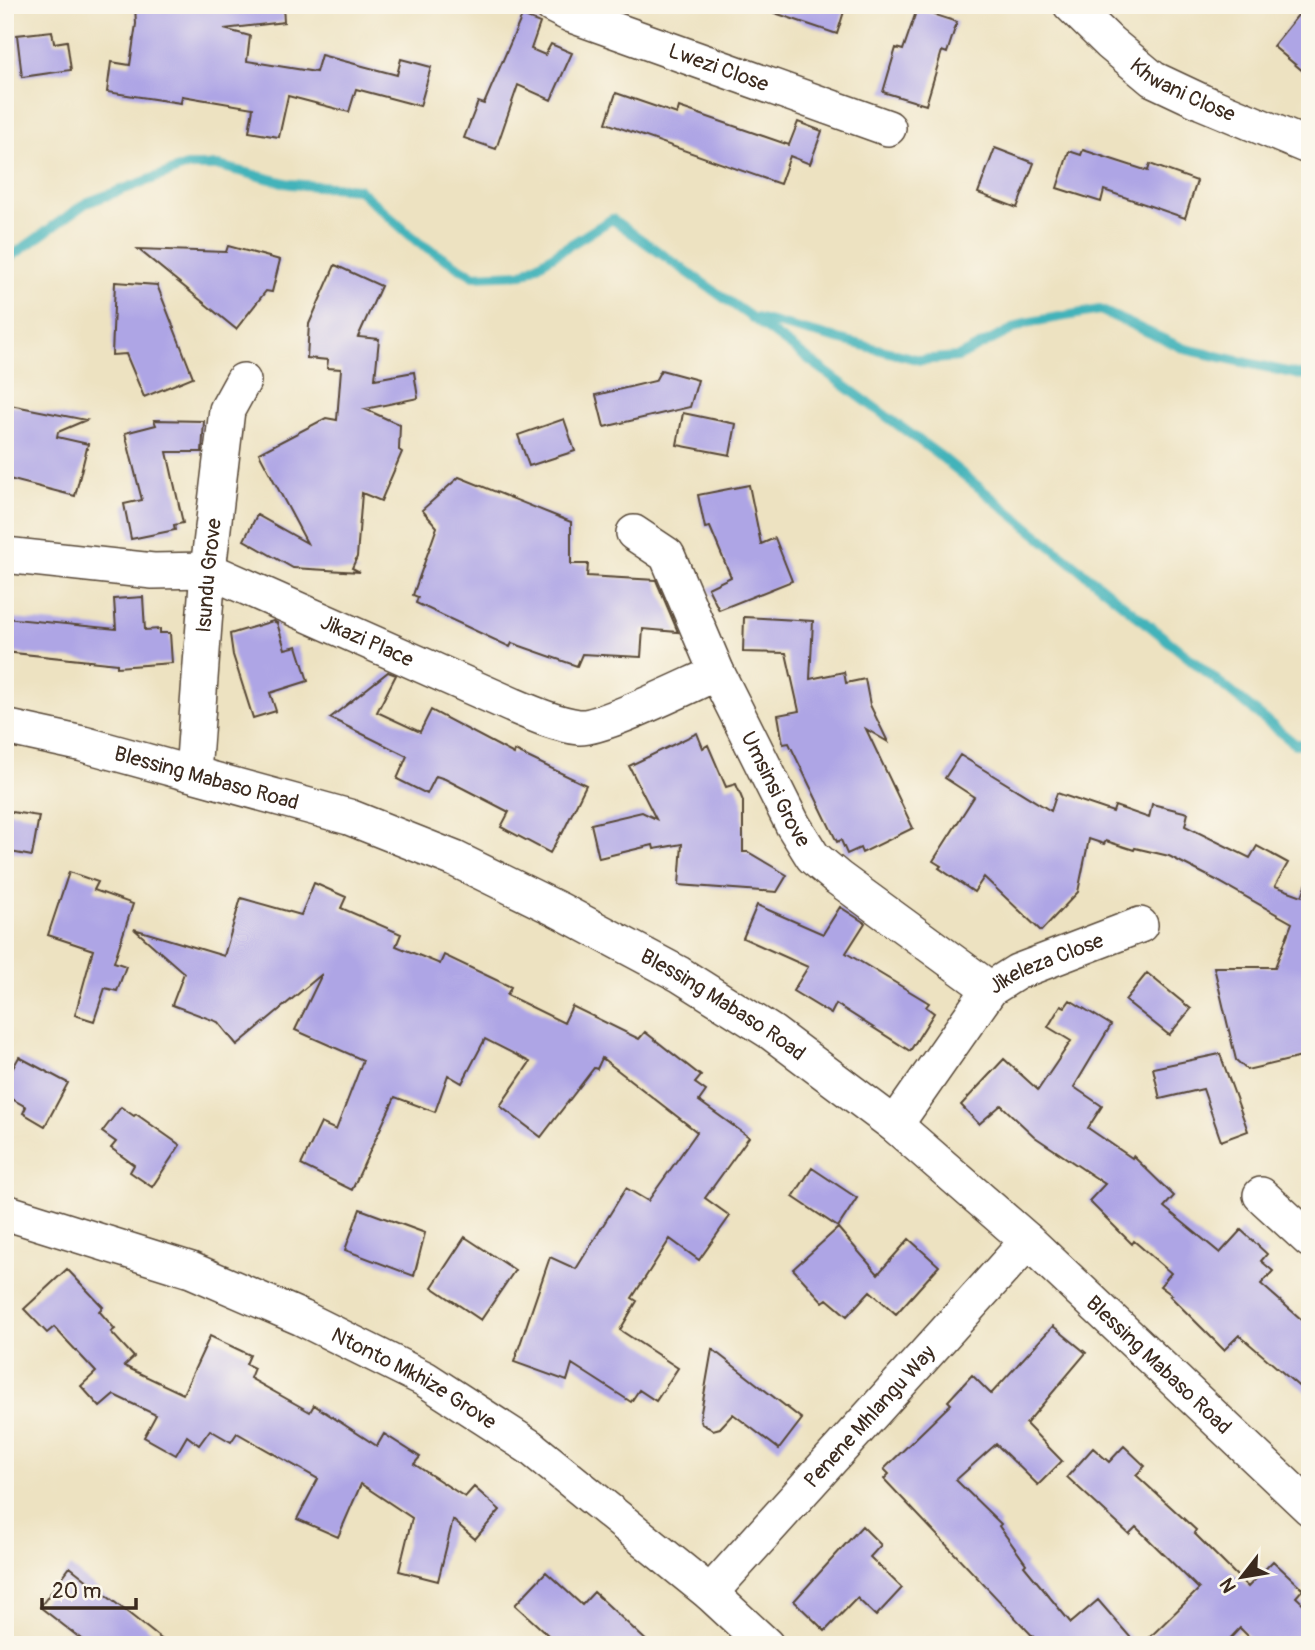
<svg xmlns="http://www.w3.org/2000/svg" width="1315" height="1650" font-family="Pangolin,sans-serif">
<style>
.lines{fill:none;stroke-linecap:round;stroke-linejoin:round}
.stream{stroke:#43b3ba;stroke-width:10}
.building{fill:#aea5e5}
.minor-casing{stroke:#564636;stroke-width:38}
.minor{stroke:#fff;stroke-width:35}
.labels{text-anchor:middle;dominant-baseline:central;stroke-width:5;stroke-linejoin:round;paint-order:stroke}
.street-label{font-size:21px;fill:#3b2a1e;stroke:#fbf7ec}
</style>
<rect width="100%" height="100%" fill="#fbf7ec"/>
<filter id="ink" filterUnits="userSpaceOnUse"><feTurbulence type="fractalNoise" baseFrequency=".0143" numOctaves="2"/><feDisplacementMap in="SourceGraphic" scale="14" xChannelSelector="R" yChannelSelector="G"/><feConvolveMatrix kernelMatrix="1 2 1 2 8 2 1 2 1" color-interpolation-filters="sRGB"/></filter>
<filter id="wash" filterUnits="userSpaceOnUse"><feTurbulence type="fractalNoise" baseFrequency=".00686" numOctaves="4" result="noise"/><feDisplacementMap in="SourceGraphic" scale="28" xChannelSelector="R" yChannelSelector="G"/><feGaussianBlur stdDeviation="1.57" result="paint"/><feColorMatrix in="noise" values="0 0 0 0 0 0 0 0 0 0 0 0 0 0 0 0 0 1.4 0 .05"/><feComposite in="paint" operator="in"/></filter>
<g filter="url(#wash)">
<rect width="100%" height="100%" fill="#ede2c1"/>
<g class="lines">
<path class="stream" d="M 5,261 L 86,203 L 187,166 L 219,166 L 290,184 L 358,189 L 419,243 L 474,276 L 523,274 L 612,219 L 751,317 L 939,455 L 1295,744 L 1310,744
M 756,318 L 920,360 L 958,357 L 1025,323 L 1100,310 L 1185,349 L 1310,377"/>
</g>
<g id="blocks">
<path class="building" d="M 135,5 L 283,5 L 284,22 L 224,29 L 250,36 L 247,61 L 316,72 L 321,55 L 397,75 L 401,59 L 431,67 L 420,106 L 356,89 L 349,112 L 288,96 L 279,137 L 249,132 L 253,108 L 182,96 L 181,103 L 107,92 L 111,62 L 130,65 L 136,24 Z
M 767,5 L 846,5 L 837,34 L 766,10 Z
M 1306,5 L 1310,5 L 1310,77 L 1273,46 Z
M 917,9 L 957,22 L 947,53 L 942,51 L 926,105 L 883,92 L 896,48 L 903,50 Z
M 522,16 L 540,23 L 531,49 L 545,55 L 551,44 L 572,53 L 551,100 L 518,85 L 496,149 L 464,138 L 478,102 L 484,104 Z
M 52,31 L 54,43 L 67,41 L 71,70 L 22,77 L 17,35 Z
M 616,93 L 677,114 L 679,107 L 789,145 L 798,122 L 822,131 L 810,164 L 790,156 L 780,184 L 606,123 Z
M 995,148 L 1034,163 L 1017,208 L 978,193 Z
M 1083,150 L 1148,171 L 1150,164 L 1197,181 L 1185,218 L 1104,190 L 1101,202 L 1057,188 L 1069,151 L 1081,155 Z
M 228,246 L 280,260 L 272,292 L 266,291 L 236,329 L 138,249 L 226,252 Z
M 335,265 L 381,286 L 358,337 L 379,339 L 375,379 L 414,372 L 418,398 L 365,409 L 400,425 L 399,450 L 402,452 L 381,501 L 362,493 L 357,557 L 352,568 L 360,572 L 293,568 L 244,540 L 257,515 L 307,543 L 259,453 L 326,418 L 337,420 L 341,369 L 327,368 L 328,360 L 307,358 L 309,324 Z
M 115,282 L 157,285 L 193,377 L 144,397 L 126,354 L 112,355 Z
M 661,370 L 698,380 L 690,407 L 604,427 L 596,395 L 655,381 Z
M 5,404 L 86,420 L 58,432 L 57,437 L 88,444 L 75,496 L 5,478 Z
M 683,413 L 736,424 L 730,455 L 677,445 Z
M 564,419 L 575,451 L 529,466 L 518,435 Z
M 154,420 L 204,421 L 202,452 L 167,452 L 183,523 L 174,525 L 175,530 L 131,539 L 124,504 L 142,500 L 125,433 L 156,425 Z
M 459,477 L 571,522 L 571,564 L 588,564 L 587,576 L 656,580 L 678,632 L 643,629 L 641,657 L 582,654 L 577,666 L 512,643 L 510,647 L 416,603 L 418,597 L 413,595 L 437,527 L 422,510 Z
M 749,485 L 761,544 L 775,538 L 792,581 L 719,610 L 708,588 L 731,577 L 710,527 L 705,528 L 698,495 Z
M 143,597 L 145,630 L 160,629 L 160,633 L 170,633 L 172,663 L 117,667 L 117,664 L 5,652 L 5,618 L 116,629 L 114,599 Z
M 744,617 L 813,621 L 810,679 L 844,672 L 846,683 L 865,679 L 870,705 L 888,742 L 866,729 L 913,828 L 862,853 L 860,848 L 847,854 L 841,840 L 837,842 L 789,743 L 783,744 L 778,715 L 799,711 L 786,653 L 743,652 Z
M 273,621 L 277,623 L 285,649 L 297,646 L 308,681 L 270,693 L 276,711 L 253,718 L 233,655 L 230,634 Z
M 388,672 L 396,675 L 377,712 L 420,732 L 431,710 L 514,754 L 515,751 L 586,785 L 562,834 L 561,833 L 550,853 L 501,827 L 509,812 L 445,779 L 436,776 L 427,794 L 397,779 L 407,756 L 330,718 Z
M 697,733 L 703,748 L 708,745 L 726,787 L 736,784 L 743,801 L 743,852 L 748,852 L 787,875 L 777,892 L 679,885 L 682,844 L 654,849 L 653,845 L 599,858 L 591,824 L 642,812 L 656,819 L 629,766 Z
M 960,755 L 1051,811 L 1057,793 L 1113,812 L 1115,806 L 1149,818 L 1152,804 L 1188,813 L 1185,826 L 1250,858 L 1257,846 L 1288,863 L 1275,886 L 1302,896 L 1307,883 L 1310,883 L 1310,1055 L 1247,1070 L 1236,1060 L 1214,967 L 1275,967 L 1292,923 L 1216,880 L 1169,856 L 1135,848 L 1134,850 L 1106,841 L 1104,844 L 1089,839 L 1078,892 L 1041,931 L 984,877 L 974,892 L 939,868 L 941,866 L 933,861 L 974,797 L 945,778 Z
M 5,811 L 39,816 L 32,856 L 5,851 Z
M 69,872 L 98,882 L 94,890 L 133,904 L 114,962 L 126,966 L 117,991 L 105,988 L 94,1021 L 75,1015 L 93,950 L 48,935 Z
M 314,883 L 346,897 L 341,908 L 401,934 L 396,946 L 440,964 L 444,955 L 511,987 L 507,995 L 564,1023 L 572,1006 L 639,1039 L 645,1032 L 701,1076 L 695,1083 L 706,1091 L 699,1101 L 749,1137 L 705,1198 L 730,1216 L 699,1260 L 670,1239 L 632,1298 L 637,1301 L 620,1330 L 678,1368 L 656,1401 L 639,1390 L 631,1402 L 572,1364 L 567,1381 L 514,1362 L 550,1257 L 576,1269 L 626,1188 L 648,1201 L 697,1132 L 602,1058 L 597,1069 L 594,1068 L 541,1137 L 500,1106 L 530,1062 L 485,1039 L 462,1083 L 448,1075 L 435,1112 L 395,1097 L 352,1190 L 301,1165 L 321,1123 L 336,1130 L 363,1060 L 295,1030 L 322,974 L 237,1045 L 218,1022 L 172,1005 L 184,973 L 134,929 L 224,956 L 241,898 L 301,915 Z
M 757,905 L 823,934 L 840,907 L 865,923 L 846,953 L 929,1003 L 926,1007 L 934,1013 L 910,1051 L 836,1004 L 831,1014 L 793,991 L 808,967 L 743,938 Z
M 1147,973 L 1191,1009 L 1169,1035 L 1125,1000 Z
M 1070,1000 L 1111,1025 L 1074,1087 L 1102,1106 L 1088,1128 L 1132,1158 L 1133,1156 L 1174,1196 L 1164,1207 L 1220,1253 L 1241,1230 L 1267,1254 L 1261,1261 L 1273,1271 L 1261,1284 L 1310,1327 L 1310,1396 L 1239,1335 L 1224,1350 L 1170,1296 L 1172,1295 L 1160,1286 L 1171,1273 L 1134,1241 L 1132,1244 L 1089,1201 L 1105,1184 L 1035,1137 L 1001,1105 L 979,1124 L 961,1105 L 1004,1059 L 1038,1090 L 1071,1041 L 1048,1027 L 1061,1005 L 1065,1007 Z
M 1220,1054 L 1248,1131 L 1221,1141 L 1203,1089 L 1160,1099 L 1153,1068 Z
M 19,1057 L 68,1083 L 45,1126 L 23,1113 L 26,1107 L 5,1095 L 5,1082 Z
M 121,1107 L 134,1116 L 136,1114 L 180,1145 L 152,1187 L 130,1172 L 134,1165 L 111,1148 L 116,1142 L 102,1132 Z
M 812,1168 L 857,1198 L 838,1227 L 793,1197 Z
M 360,1209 L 425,1233 L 414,1276 L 345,1250 Z
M 838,1228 L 878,1274 L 909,1239 L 939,1266 L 896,1314 L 870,1291 L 847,1316 L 827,1299 L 823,1302 L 793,1269 Z
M 465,1237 L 515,1270 L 481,1320 L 432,1287 Z
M 67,1269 L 103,1307 L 99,1311 L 115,1329 L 111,1332 L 134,1357 L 124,1366 L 183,1394 L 210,1336 L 250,1355 L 246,1364 L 254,1368 L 250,1378 L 310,1412 L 314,1405 L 377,1446 L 384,1434 L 420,1457 L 414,1464 L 465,1497 L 474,1487 L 500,1510 L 475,1539 L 453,1520 L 438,1581 L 399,1571 L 412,1518 L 361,1484 L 338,1537 L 297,1519 L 318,1479 L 237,1433 L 231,1442 L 210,1430 L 199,1445 L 187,1436 L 176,1455 L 144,1437 L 156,1415 L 114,1395 L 100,1407 L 81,1386 L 96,1372 L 54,1327 L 47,1333 L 24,1309 Z
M 1053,1326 L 1086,1353 L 1026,1424 L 1062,1461 L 1038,1485 L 996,1444 L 956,1480 L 1001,1524 L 999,1526 L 1026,1564 L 1024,1566 L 1071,1623 L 1098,1600 L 1137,1645 L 1041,1645 L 884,1479 L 889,1474 L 884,1469 L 951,1404 L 948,1401 L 972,1375 L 991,1394 Z
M 712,1349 L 802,1419 L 779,1449 L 733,1414 L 720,1428 L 713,1430 L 702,1424 L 700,1418 Z
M 1124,1446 L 1145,1466 L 1136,1475 L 1196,1530 L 1194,1533 L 1248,1587 L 1273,1561 L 1303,1589 L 1296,1597 L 1310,1610 L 1310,1645 L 1257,1645 L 1240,1628 L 1224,1645 L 1142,1645 L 1199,1589 L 1136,1527 L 1129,1534 L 1067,1477 L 1093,1448 L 1109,1462 Z
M 862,1526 L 881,1545 L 870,1557 L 902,1588 L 876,1616 L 857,1598 L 825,1631 L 794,1601 Z
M 70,1567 L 169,1645 L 89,1645 L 40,1607 Z
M 546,1572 L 582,1605 L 594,1592 L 651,1645 L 559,1645 L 515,1605 Z"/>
</g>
</g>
<g filter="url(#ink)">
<use href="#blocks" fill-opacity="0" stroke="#564636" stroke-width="2"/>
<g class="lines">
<g class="minor-casing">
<g id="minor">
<path id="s1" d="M 552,5 L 572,15 L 888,128"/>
<path id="s2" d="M 1071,5 L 1110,43 L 1153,79 L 1202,102 L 1310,147"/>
<path id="s3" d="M 634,533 L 667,555 L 717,673 L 793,825 L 813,857 L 838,878 L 990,989"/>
<path id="s4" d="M 5,555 L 153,571 L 208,570 L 512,705 C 533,714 556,724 579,727 C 602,729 691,684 717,673"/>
<path id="s5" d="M 5,727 L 83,744 L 349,817 L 455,859 L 559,910 L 679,974 L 771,1032 L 895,1125 L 1028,1241 L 1310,1508"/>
<path id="s6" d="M 193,773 L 208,570 L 227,410 L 243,381"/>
<path id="s7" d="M 895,1125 L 990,989 L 1017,972 L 1140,925"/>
<path d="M 1261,1195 L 1310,1240"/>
<path id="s8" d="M 5,1212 L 191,1270 L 302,1318 L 425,1379 L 530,1447 L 710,1593 L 766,1645"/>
<path id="s9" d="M 710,1593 L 1028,1241"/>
</g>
</g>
<use href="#minor" class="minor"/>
</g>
</g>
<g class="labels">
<g class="street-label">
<text stroke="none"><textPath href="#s1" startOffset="178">Lwezi Close</textPath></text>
<text stroke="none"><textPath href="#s2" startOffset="142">Khwani Close</textPath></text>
<text stroke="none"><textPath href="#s6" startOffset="198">Isundu Grove</textPath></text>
<text stroke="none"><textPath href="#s4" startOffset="378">Jikazi Place</textPath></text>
<text stroke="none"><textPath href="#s5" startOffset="208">Blessing Mabaso Road</textPath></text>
<text stroke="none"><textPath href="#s3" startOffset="298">Umsinsi Grove</textPath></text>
<text stroke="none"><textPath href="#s7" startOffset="228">Jikeleza Close</textPath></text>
<text stroke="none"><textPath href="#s5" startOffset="775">Blessing Mabaso Road</textPath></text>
<text stroke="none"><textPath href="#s5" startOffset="1342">Blessing Mabaso Road</textPath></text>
<text stroke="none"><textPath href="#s8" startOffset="443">Ntonto Mkhize Grove</textPath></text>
<text stroke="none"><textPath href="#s9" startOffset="238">Penene Mhlangu Way</textPath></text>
</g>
</g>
<rect width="1315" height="1650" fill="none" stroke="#fbf7ec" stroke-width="28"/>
<g transform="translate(1242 1577) rotate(239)" stroke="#fbf7ec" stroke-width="5" paint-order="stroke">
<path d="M0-5L12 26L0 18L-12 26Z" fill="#3b2a1e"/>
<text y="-10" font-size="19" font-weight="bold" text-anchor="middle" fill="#3b2a1e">N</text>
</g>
<path d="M42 1598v10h94v-10" fill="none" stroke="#3b2a1e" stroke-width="3.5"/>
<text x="52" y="1598" font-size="21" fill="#3b2a1e" stroke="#fbf7ec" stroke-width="5" paint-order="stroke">20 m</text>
</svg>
